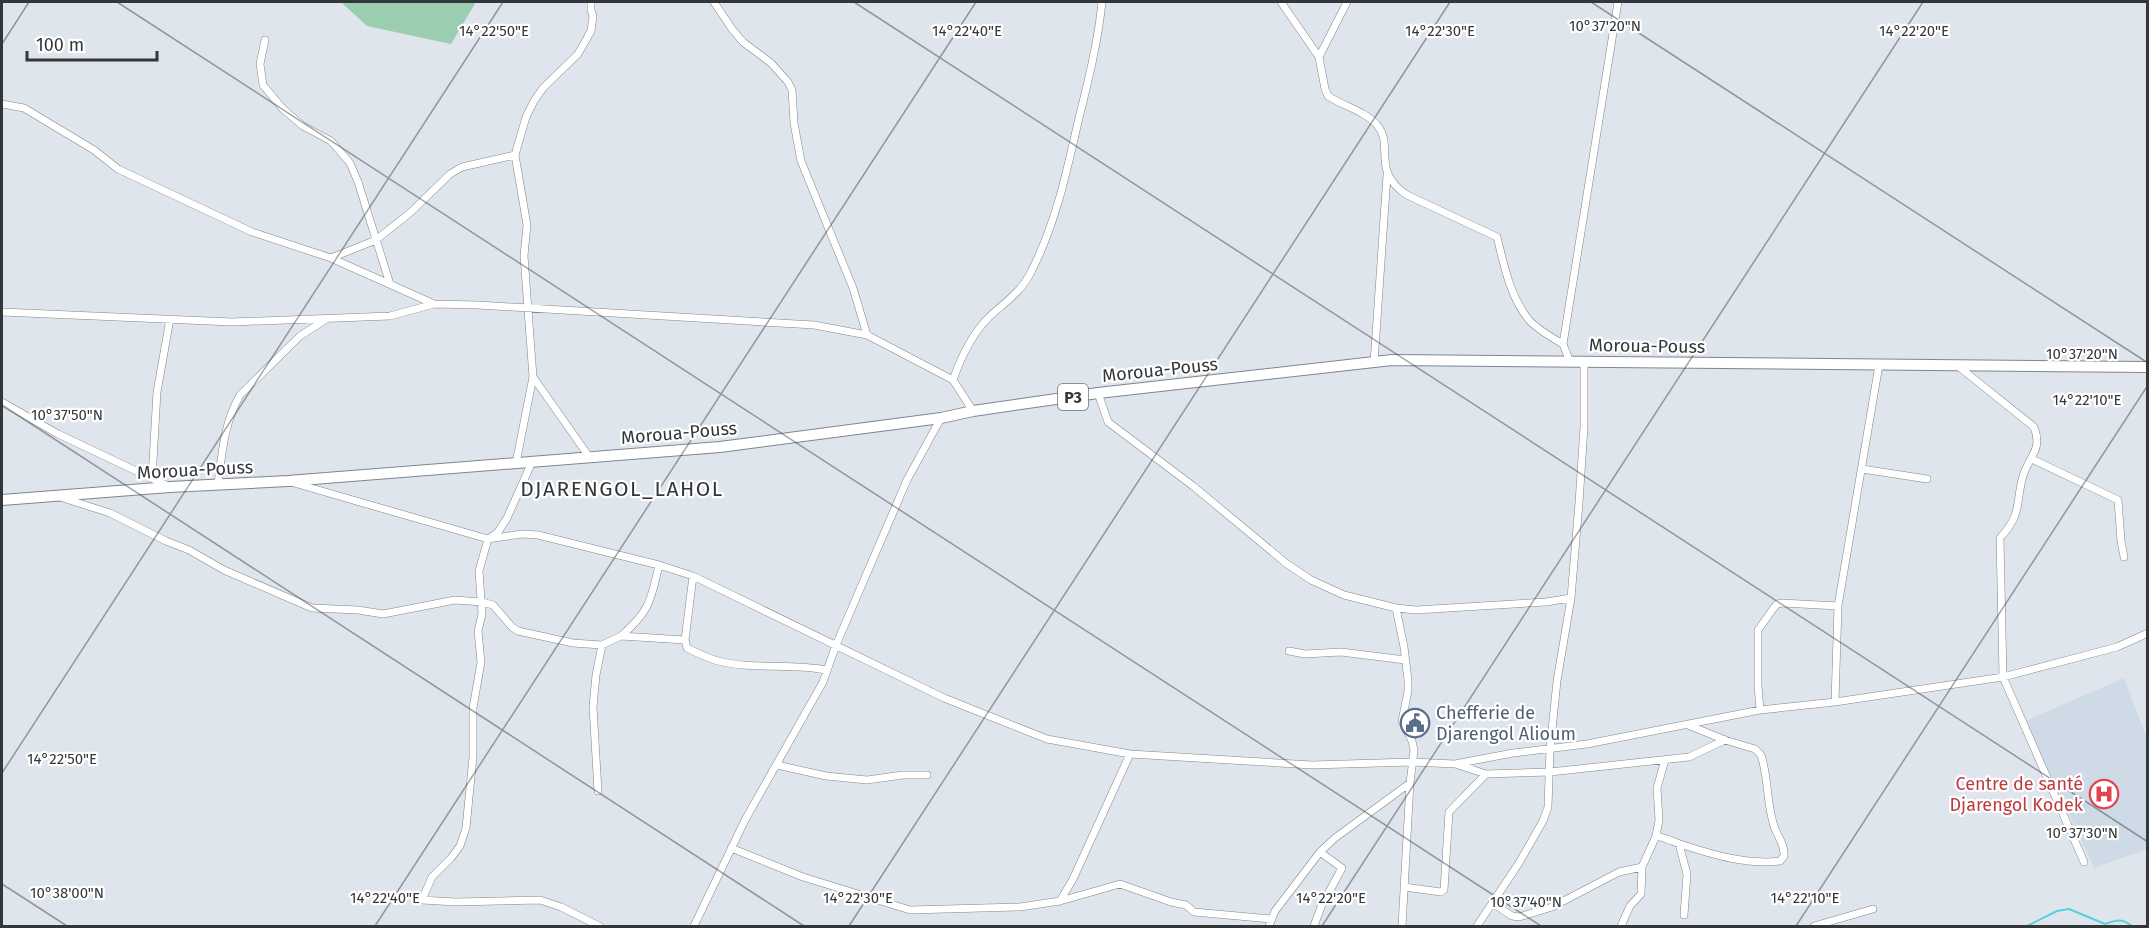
<svg xmlns="http://www.w3.org/2000/svg" width="2149" height="928" font-family="'Fira Sans',sans-serif">
<style>
.built{fill:#cedae6}
.green{fill:#9bcdb1}
.lines{fill:none;stroke-linecap:round;stroke-linejoin:round}
.stream{stroke:#58d1dc;stroke-width:2}
.street-casing{stroke:#80868c;stroke-width:8}
.primary-casing{stroke:#80868c;stroke-width:12}
.street{stroke:#fff;stroke-width:7}
.primary{stroke:#fff;stroke-width:10}
.ticks{fill:none;stroke:#343739;stroke-width:1.5;stroke-opacity:0.45}
.labels{text-anchor:middle;dominant-baseline:central;stroke-width:4.5;stroke-linejoin:round;paint-order:stroke}
.shield{fill:#fff;stroke:#717374;stroke-width:1.5}
.shield-label{font-size:16px;font-weight:bold;fill:#343739}
.street-label{font-size:18px;fill:#343739;stroke:#fff}
.service-label{font-size:18px;fill:#4e5e75;stroke:#fff;text-anchor:start}
.health-label{font-size:18px;fill:#be3a42;stroke:#fff;text-anchor:end}
.quarter-label{font-size:21px;letter-spacing:1.5px;fill:#343739;stroke:#fff}
.ticks-label{font-size:15px;text-anchor:middle;fill:#343739;stroke:#fff;stroke-width:4.5;stroke-linejoin:round;paint-order:stroke}
</style>
<rect width="100%" height="100%" fill="#dfe5ec"/>
<path class="built" d="M 2124,678 L 2147,739 L 2147,849 L 2094,868 L 2026,721 Z"/>
<path class="green" d="M 341,2 L 476,2 L 451,44 L 367,26 Z"/>
<g class="lines">
<path class="stream" d="M 2027,926 L 2057,911 L 2069,909 L 2105,924 C 2116,920 2122,918 2132,926"/>
<g class="street-casing">
<path id="street" d="M 714,2 L 732,29 L 743,42 L 771,63 L 788,82 L 792,90 L 794,123 L 801,161 L 853,288 L 867,335
M 1281,2 L 1319,57 L 1325,89 L 1328,96 C 1343,106 1365,111 1377,125 C 1395,146 1370,170 1407,195 L 1497,237 C 1504,265 1510,297 1529,320 C 1538,330 1551,337 1563,344
M 265,40 L 260,64 L 263,85 L 283,109 L 303,126 L 331,141 L 350,163 L 358,182 L 390,284
M 1319,57 L 1347,2
M 2,104 L 24,108 L 94,150 L 118,169 L 252,232 L 331,258 L 434,304
M 331,258 L 376,240 L 411,212 L 450,174 L 462,167 L 515,155
M 2,312 L 232,322 L 390,316 L 434,304 L 478,305 L 814,325 L 867,335 L 953,380 L 973,411
M 1570,362 L 1563,344 L 1618,2
M 1374,363 L 1387,175
M 1958,366 L 2034,427 C 2043,450 2029,456 2023,476 C 2015,504 2023,513 2000,538 L 2003,677 L 2084,862
M 533,377 L 590,458
M 953,380 C 961,357 972,334 989,317 C 1004,303 1020,293 1030,274 C 1055,226 1066,175 1078,122 C 1088,82 1098,42 1102,2
M 1098,393 L 1108,422 L 1193,486 L 1287,564 L 1311,580 L 1344,595 L 1396,608 L 1416,610 L 1546,602 L 1571,598
M 2,402 L 58,434 L 168,486
M 2032,459 L 2118,500 L 2121,541 L 2124,557
M 532,462 L 507,518 L 498,532 L 488,539 L 479,571 L 482,614 L 478,631 L 481,662 L 473,708 L 473,757 L 466,828 L 460,846 L 451,858 L 432,877 L 422,900 L 456,902 L 540,900 L 561,907 L 599,926
M 516,463 L 533,377 L 524,256 L 527,225 L 515,155 L 526,117 L 534,101 L 543,88 L 578,54 L 591,31 L 593,16 L 591,10 L 591,2
M 1862,469 L 1927,479
M 152,478 L 157,392 L 170,319
M 294,483 L 488,539 L 522,534 L 538,535 L 659,565 L 693,576 L 944,698 L 1047,739 L 1130,754 L 1312,765 L 1412,762 L 1455,764 L 1513,753 L 1587,744 L 1760,710 L 1835,702 L 2003,677 L 2117,647 L 2148,633
M 218,484 C 222,453 224,423 240,395 L 300,336 L 325,320
M 63,498 L 110,513 L 166,541 L 189,550 L 224,570 L 312,608 L 358,610 L 383,614 L 455,600 L 482,602 L 493,605 L 512,627 L 518,631 L 573,643 L 602,645 L 621,636 L 685,640
M 693,576 L 685,640 L 687,648 C 697,653 707,658 718,661 C 753,670 790,663 826,670
M 1396,608 L 1404,647 L 1408,680 L 1408,691 L 1402,721 L 1412,741 L 1414,750 L 1410,783 L 1402,926
M 621,636 C 650,611 651,600 659,565
M 1289,651 L 1305,654 L 1341,652 L 1405,660
M 1835,702 L 1838,606 L 1879,365
M 1760,710 L 1758,686 L 1758,630 L 1773,609 L 1777,604 L 1782,603 L 1838,606
M 1455,764 L 1486,774 L 1550,772 L 1689,757 L 1725,740
M 777,765 L 826,776 L 867,780 L 903,775 L 927,775
M 598,791 L 593,707 L 596,675 L 602,645
M 1656,836 C 1666,838 1674,842 1683,845 C 1714,855 1747,865 1780,861 L 1784,856 C 1785,846 1779,838 1775,829 C 1766,805 1769,779 1761,755 L 1755,749 L 1725,740 L 1688,725
M 1679,844 L 1687,874 L 1684,915
M 731,848 L 803,877 L 910,910 L 1020,907 L 1060,901 L 1120,884 L 1171,902 L 1186,905 L 1194,912 L 1271,919
M 1404,887 L 1441,892 L 1444,890 L 1449,812 L 1486,774
M 1060,901 L 1073,879 L 1130,754
M 1492,903 L 1512,916 L 1519,917 L 1552,907 L 1619,872 L 1642,867 L 1656,836 L 1659,820 L 1657,788 L 1665,760
M 694,926 L 745,820 L 823,682 L 836,645 L 907,480 L 941,418
M 1269,926 L 1275,911 L 1320,852 L 1335,838 L 1410,783
M 1314,926 L 1321,907 L 1342,868 L 1320,852
M 1477,926 L 1519,863 L 1543,821 L 1548,807 L 1550,749 L 1557,681 L 1571,598 L 1579,503 L 1584,427 L 1584,361
M 1621,926 L 1630,906 L 1641,894 L 1642,867
M 1814,926 L 1873,909"/>
</g>
<g class="primary-casing">
<path id="primary" d="M 2,500 L 170,487 L 288,481 L 720,447 L 941,418 L 973,411 L 1098,393 L 1392,360 L 2148,367"/>
</g>
<use href="#street" class="street"/>
<use href="#primary" class="primary"/>
</g>
<path class="ticks" d="M 117,2 L 1541,926M 854,2 L 2148,842M 1591,2 L 2148,363M 2,44 L 29,2M 2,405 L 804,926M 2,773 L 503,2M 2,884 L 67,926M 375,926 L 976,2M 849,926 L 1450,2M 1322,926 L 1923,2M 1796,926 L 2148,385"/>
<defs>
<g id="civic-ring" transform="scale(1.5)"><circle r="9.5" fill="#fff" stroke="#5c6f8a" stroke-width="1.5"/><path d="M-.6-6.5H3V-4.5H.6V-3L4-1V1h2V6H-6V1h2V-1L-.6-3ZM-1.2 2.5V6h2.4V2.5Z" fill="#5c6f8a"/></g>
<g id="hospital-ring" transform="scale(1.5)"><circle r="9.5" fill="#fff" stroke="#e0444e" stroke-width="1.5"/><path d="M-5-5h3v3.5h4V-5h3V5h-3V1.5h-4V5h-3Z" fill="#e0444e"/></g>
</defs>
<g fill-rule="evenodd">
<use href="#civic-ring" x="1415" y="723"/>
<use href="#hospital-ring" x="2104" y="794"/>
</g>
<g class="labels">
<rect class="shield" x="1058" y="384" width="30" height="26" rx="4.5"/>
<g class="shield-label">
<text x="1073" y="397">P3</text>
</g>
<g class="street-label">
<text transform="translate(1647 346) rotate(1)">Moroua-Pouss</text>
<text transform="translate(1160 370) rotate(-6)">Moroua-Pouss</text>
<text transform="translate(679 433) rotate(-5)">Moroua-Pouss</text>
<text transform="translate(195 470) rotate(-3)">Moroua-Pouss</text>
</g>
<g class="service-label">
<text x="1436" y="713">Chefferie de<tspan x="1436" dy="21">Djarengol Alioum</tspan></text>
</g>
<g class="health-label">
<text x="2083" y="784">Centre de santé<tspan x="2083" dy="21">Djarengol Kodek</tspan></text>
</g>
<g class="quarter-label">
<text x="622" y="489">DJARENGOL_LAHOL</text>
</g>
</g>
<g class="ticks-label">
<text x="1605" y="31">10°37'20"N</text>
<text x="967" y="36">14°22'40"E</text>
<text x="494" y="36">14°22'50"E</text>
<text x="1440" y="36">14°22'30"E</text>
<text x="1914" y="36">14°22'20"E</text>
<text x="2082" y="359">10°37'20"N</text>
<text x="2087" y="405">14°22'10"E</text>
<text x="67" y="420">10°37'50"N</text>
<text x="62" y="764">14°22'50"E</text>
<text x="2082" y="838">10°37'30"N</text>
<text x="67" y="898">10°38'00"N</text>
<text x="385" y="903">14°22'40"E</text>
<text x="858" y="903">14°22'30"E</text>
<text x="1331" y="903">14°22'20"E</text>
<text x="1805" y="903">14°22'10"E</text>
<text x="1526" y="907">10°37'40"N</text>
</g>
<rect width="2149" height="928" fill="none" stroke="#343739" stroke-width="6"/>
<path d="M27 51v9h130v-9" fill="none" stroke="#343739" stroke-width="3"/>
<text x="36" y="51" font-size="18" fill="#343739" stroke="#ffffff" stroke-width="4.5" paint-order="stroke">100 m</text>
</svg>
